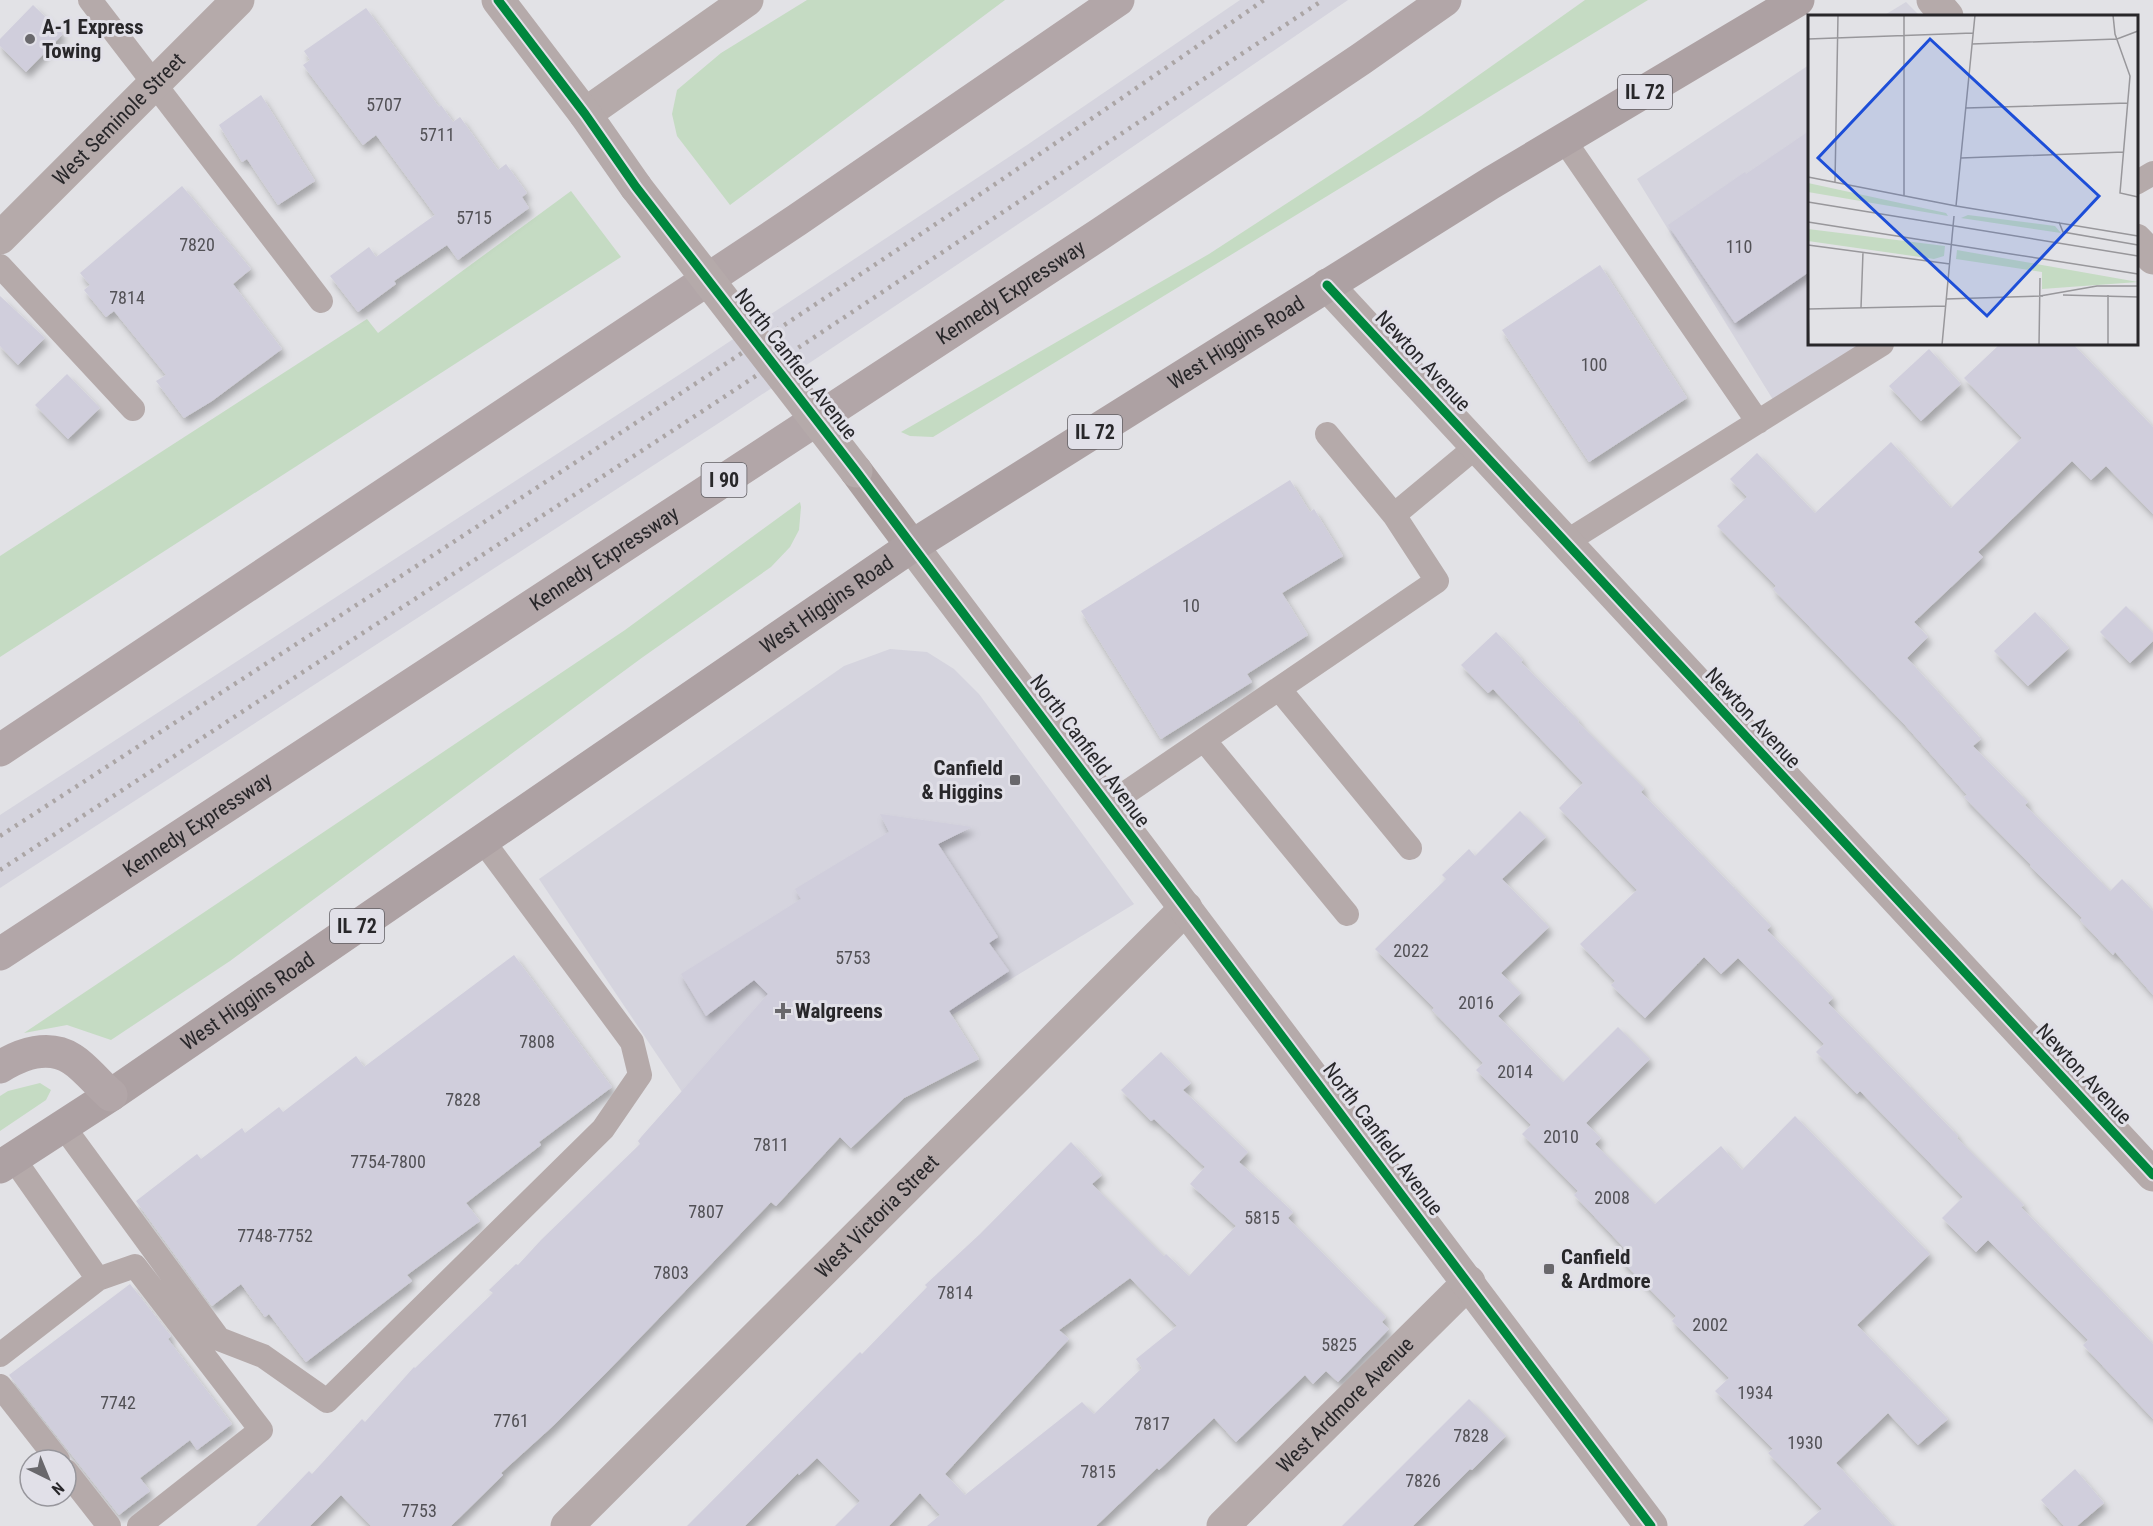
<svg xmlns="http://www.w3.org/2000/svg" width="2153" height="1526" font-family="'Roboto Condensed',sans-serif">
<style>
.built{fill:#d5d4de}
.green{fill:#c5dbc3}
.building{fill:#d0cedc;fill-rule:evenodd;filter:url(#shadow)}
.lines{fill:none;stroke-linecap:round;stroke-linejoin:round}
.service{stroke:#b5aaaa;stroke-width:24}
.minor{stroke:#b5aaaa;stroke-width:33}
.tertiary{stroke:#b5aaaa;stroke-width:33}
.secondary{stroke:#ac9f9f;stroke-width:33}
.primary{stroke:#ada1a3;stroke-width:33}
.motorway{stroke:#b2a6a8;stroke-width:33}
.rail{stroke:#aba5a5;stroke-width:4.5;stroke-dasharray:3 6;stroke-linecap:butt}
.tertiary-bridge{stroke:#b5aaaa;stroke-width:33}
.cycleway-casing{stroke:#e1e0e8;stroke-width:13}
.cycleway{stroke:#00873e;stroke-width:9}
.poi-dot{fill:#69686c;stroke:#e1e0e8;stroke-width:2}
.labels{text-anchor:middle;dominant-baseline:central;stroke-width:6;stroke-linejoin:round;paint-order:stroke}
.number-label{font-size:18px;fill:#525156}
.shield{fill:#e1e0e8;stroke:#605e63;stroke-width:1.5}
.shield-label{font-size:20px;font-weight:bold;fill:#28272a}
.poi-label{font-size:21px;font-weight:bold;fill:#28272a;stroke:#e1e0e8;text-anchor:start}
.street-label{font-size:21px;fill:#28272a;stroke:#e1e0e8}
.inset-road{fill:none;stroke:#98979b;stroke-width:1.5}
.view{fill:#1d4ed8;fill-opacity:0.15;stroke:#1d4ed8;stroke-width:3}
.inset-edge{fill:none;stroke:#28272a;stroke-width:3}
</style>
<defs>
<filter id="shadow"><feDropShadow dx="3.5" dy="6" stdDeviation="3" flood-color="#0004"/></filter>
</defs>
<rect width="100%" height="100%" fill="#e2e2e6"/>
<path class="built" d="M 1240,0 L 1348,0 L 1056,199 L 725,419 L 0,888 L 0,815 L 688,369 L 1027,145 Z
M 1906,2 L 1920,16 L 1883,16 Z
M 1809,65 L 1810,344 L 1866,344 L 1775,403 L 1637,179 Z
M 890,649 L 927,652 L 954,669 L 979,694 L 1134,904 L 798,1109 L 684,1095 L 539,879 L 844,666 Z"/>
<path class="green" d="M 807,0 L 1005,0 L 730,205 L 677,136 L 672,114 L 677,90 L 721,53 Z
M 1585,0 L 1648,0 L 933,437 L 910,436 L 901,432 L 1209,254 L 1421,116 Z
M 571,191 L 621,257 L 0,657 L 0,556 L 367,319 L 378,333 Z
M 800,502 L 801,507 L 799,530 L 790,547 L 771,567 L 643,657 L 230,961 L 111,1040 L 67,1025 L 24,1033 L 625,630 Z
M 40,1083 L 51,1090 L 46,1100 L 0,1131 L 0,1096 L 8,1091 Z"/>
<path class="building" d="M 33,5 L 63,34 L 26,72 L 0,46 L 0,39 Z
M 366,8 L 439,107 L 441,105 L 453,122 L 460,117 L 498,170 L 506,164 L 527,193 L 522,197 L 529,208 L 458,260 L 447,245 L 394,281 L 396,284 L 358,312 L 330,276 L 369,247 L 376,257 L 435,215 L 376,135 L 363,145 L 303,65 L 310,60 L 304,51 Z
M 261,95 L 315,181 L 278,205 L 247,159 L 242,162 L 219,125 Z
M 1809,131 L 1809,272 L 1735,323 L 1668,225 L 1745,172 L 1746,174 Z
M 182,186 L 251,269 L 233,284 L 282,349 L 212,401 L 184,418 L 156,381 L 166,375 L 114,311 L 106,317 L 84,290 L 90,285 L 80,273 Z
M 1600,265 L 1687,398 L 1589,462 L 1502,330 Z
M 0,296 L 45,338 L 18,365 L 0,346 Z
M 2000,344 L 2073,344 L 2153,427 L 2153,514 L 2106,466 L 2091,480 L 2072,461 L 1978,552 L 1983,557 L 1914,622 L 1928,637 L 1907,658 L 1981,739 L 1973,746 L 2028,802 L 2025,805 L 2110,891 L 2122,879 L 2153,911 L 2153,995 L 2115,952 L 2113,955 L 2080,920 L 2082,918 L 2030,866 L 2031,865 L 1964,797 L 1967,795 L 1905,725 L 1773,589 L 1776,586 L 1717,526 L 1747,497 L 1730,479 L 1757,453 L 1815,513 L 1891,442 L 1951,508 L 2022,438 L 1964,378 Z
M 1929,349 L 1961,384 L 1921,421 L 1889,386 Z
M 67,374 L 100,408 L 68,439 L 35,405 Z
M 1290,480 L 1310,512 L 1314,509 L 1343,556 L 1282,593 L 1308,635 L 1247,674 L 1252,682 L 1161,739 L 1081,611 Z
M 2126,606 L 2153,633 L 2153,641 L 2130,663 L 2100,632 Z
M 2035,612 L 2069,648 L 2028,686 L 1994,651 Z
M 1496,632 L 1523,660 L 1521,662 L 1579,721 L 1578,722 L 1644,788 L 1641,792 L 1771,926 L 1767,930 L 1833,998 L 1828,1003 L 1958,1136 L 1957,1138 L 2024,1205 L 2021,1207 L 2153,1344 L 2153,1419 L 2083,1345 L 2088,1340 L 1988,1240 L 1976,1252 L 1942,1218 L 1963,1197 L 1860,1091 L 1857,1094 L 1816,1052 L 1824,1044 L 1738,958 L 1721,974 L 1704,957 L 1645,1018 L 1611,985 L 1615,981 L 1580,944 L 1637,890 L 1559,808 L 1583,783 L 1493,689 L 1488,693 L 1461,665 Z
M 1520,811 L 1546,837 L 1502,879 L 1549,927 L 1501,973 L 1521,993 L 1498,1016 L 1563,1082 L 1618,1027 L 1650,1059 L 1586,1123 L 1601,1138 L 1595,1144 L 1655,1204 L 1721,1146 L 1742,1170 L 1795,1116 L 1930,1254 L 1857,1325 L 1948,1419 L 1918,1445 L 1888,1413 L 1836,1463 L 1893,1526 L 1803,1526 L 1822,1509 L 1768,1453 L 1773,1449 L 1715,1391 L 1729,1378 L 1672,1321 L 1676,1316 L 1621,1260 L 1629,1253 L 1574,1195 L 1578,1191 L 1522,1134 L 1531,1125 L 1476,1070 L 1483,1063 L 1432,1010 L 1434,1008 L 1375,949 L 1446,879 L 1442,875 L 1469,849 L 1475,856 Z
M 880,814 L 972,827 L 938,844 L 998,937 L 989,943 L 1009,971 L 949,1011 L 979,1059 L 904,1098 L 851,1148 L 840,1137 L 776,1206 L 771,1202 L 606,1373 L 554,1425 L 501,1473 L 503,1475 L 451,1526 L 371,1526 L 341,1495 L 310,1526 L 256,1526 L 309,1471 L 312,1474 L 362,1419 L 365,1422 L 414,1367 L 415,1368 L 493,1293 L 489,1290 L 516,1264 L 518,1265 L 541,1240 L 640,1144 L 638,1141 L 642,1136 L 768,994 L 754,980 L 706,1016 L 681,974 L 801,899 L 795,889 L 889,832 Z
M 514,955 L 612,1087 L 539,1142 L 541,1145 L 466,1203 L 480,1221 L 407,1275 L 412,1281 L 306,1362 L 269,1314 L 265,1317 L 241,1284 L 212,1306 L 136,1201 L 197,1154 L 201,1159 L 242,1128 L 245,1133 L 279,1107 L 283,1112 L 356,1056 L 364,1067 Z
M 1161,1052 L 1191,1083 L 1183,1090 L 1248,1152 L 1239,1162 L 1293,1212 L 1288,1218 L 1386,1317 L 1382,1322 L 1389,1329 L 1338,1382 L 1326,1371 L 1313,1384 L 1305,1375 L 1236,1442 L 1214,1418 L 1159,1470 L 1157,1468 L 1096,1526 L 927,1526 L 940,1515 L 920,1493 L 889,1526 L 835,1526 L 860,1501 L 817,1458 L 799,1475 L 798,1473 L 745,1526 L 687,1526 L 860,1352 L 862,1354 L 927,1287 L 925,1285 L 980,1234 L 1071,1142 L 1102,1175 L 1092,1184 L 1164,1256 L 1166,1254 L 1189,1276 L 1236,1226 L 1190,1184 L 1205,1167 L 1154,1119 L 1151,1121 L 1121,1090 ZM 1130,1278 L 1177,1326 L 1136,1359 L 1142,1368 L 1094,1414 L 1082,1402 L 965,1495 L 945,1474 L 1069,1339 L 1059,1330 Z
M 130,1284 L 171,1336 L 168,1339 L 232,1424 L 197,1450 L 190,1440 L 140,1478 L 150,1491 L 119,1515 L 9,1375 Z
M 1469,1399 L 1506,1436 L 1472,1470 L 1470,1469 L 1413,1526 L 1342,1526 Z
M 2075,1469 L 2104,1503 L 2077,1526 L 2064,1526 L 2041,1500 Z"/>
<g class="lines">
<path class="service" d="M 90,0 L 321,301
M 1564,140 L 1758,422
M 2136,183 L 2153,173
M 0,266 L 133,409
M 1327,434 L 1394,515
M 1566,542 L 1882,344
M 1279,689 L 1410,848
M 1204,740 L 1347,914
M 1108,805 L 1437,581 L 1394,515 L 1477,446
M 63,1126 L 219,1339 L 263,1356 L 327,1401 L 603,1129 L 640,1075 L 632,1042 L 483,841
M 98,1279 L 135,1266 L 261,1430 L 139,1526
M 0,1355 L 98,1279 L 13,1158
M 0,1386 L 58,1460
M 66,1471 L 109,1526"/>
<g class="minor">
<path d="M 1933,0 L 1947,16"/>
<path d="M 585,114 L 747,0"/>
<path d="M 2136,240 L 2153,258"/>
<path d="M 1327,285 L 2153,1175"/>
<path id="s1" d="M 567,1526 L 1186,908"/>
<path id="s2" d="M 1223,1526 L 1469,1282"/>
</g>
<g class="tertiary">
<path d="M 498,0 L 585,114 L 636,187"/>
<path id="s3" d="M 0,238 L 238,0"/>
<path d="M 912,546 L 1651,1526"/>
</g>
<path class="secondary" d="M 856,471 L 912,546"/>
<path class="primary" id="s4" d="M 0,1167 L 111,1095 L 912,546 L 1491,183 L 1798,0"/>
<g class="motorway">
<path d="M 0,750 L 797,220 L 1118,0"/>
<path id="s5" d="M 0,954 L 1100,234 L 1361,59 L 1445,0"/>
<path d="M 0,1067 C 21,1054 49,1044 72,1059 C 85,1067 99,1085 111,1095"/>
</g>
<path class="rail" d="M 0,836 C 424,561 850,288 1264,0
M 0,870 L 718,401 L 1323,0"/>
<path class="tertiary-bridge" d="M 636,187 L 856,471"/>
<g class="cycleway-casing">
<path id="cycleway" d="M 498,0 L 585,114 L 636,187 L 856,471 L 1651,1526
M 1327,285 L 2153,1175"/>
</g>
<use href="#cycleway" class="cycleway"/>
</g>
<g class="poi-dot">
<circle cx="30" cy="39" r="6"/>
<rect x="1009" y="774" width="12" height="12" rx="3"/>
<path d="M780 1002h6v6h6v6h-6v6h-6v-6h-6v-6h6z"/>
<rect x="1543" y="1263" width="12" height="12" rx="3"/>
</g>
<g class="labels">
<g class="number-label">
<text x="384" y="104">5707</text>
<text x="437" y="134">5711</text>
<text x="474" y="217">5715</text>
<text x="197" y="244">7820</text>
<text x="1739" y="246">110</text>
<text x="127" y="297">7814</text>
<text x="1594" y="364">100</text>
<text x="1191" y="605">10</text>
<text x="1411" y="950">2022</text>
<text x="853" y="957">5753</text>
<text x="1476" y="1002">2016</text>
<text x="537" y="1041">7808</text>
<text x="1515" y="1071">2014</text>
<text x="463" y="1099">7828</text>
<text x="1561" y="1136">2010</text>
<text x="771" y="1144">7811</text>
<text x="388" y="1161">7754-7800</text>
<text x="1612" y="1197">2008</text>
<text x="706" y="1211">7807</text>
<text x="1262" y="1217">5815</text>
<text x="275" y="1235">7748-7752</text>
<text x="671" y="1272">7803</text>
<text x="955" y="1292">7814</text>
<text x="1710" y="1324">2002</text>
<text x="1339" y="1344">5825</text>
<text x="1755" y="1392">1934</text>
<text x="118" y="1402">7742</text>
<text x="511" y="1420">7761</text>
<text x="1152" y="1423">7817</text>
<text x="1471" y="1435">7828</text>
<text x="1805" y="1442">1930</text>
<text x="1098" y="1471">7815</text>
<text x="1423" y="1480">7826</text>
<text x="419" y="1510">7753</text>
</g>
<g class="shield">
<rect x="1618" y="75" width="54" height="34" rx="4.5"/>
<rect x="1068" y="415" width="54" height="34" rx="4.5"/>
<rect x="701.5" y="463" width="45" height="34" rx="4.5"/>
<rect x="330" y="909" width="54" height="34" rx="4.5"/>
</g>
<g class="shield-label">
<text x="1645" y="92">IL 72</text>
<text x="1095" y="432">IL 72</text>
<text x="724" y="480">I 90</text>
<text x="357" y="926">IL 72</text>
</g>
<g class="poi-label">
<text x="42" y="27">A-1 Express<tspan x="42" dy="24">Towing</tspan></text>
<text x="1003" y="768" text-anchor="end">Canfield<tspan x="1003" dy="24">&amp; Higgins</tspan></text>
<text x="795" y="1011">Walgreens</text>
<text x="1561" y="1257">Canfield<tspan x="1561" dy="24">&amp; Ardmore</tspan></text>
</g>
<g class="street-label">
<text stroke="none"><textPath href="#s3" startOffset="168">West Seminole Street</textPath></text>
<text stroke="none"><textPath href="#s5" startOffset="1208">Kennedy Expressway</textPath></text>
<text stroke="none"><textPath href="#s4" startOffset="1486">West Higgins Road</textPath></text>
<text transform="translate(1423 361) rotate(47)">Newton Avenue</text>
<text transform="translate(796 364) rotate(52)">North Canfield Avenue</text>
<text stroke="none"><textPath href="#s5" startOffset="722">Kennedy Expressway</textPath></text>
<text stroke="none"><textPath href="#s4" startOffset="1000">West Higgins Road</textPath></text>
<text transform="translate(1753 718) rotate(47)">Newton Avenue</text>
<text transform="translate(1090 751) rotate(53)">North Canfield Avenue</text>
<text stroke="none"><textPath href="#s5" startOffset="236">Kennedy Expressway</textPath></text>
<text stroke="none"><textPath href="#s4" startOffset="298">West Higgins Road</textPath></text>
<text transform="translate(2084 1074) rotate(47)">Newton Avenue</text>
<text transform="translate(1383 1139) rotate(53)">North Canfield Avenue</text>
<text stroke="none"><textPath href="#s1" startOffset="438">West Victoria Street</textPath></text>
<text stroke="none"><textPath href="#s2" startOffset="172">West Ardmore Avenue</textPath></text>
</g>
</g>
<g transform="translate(1808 15)">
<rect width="330" height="330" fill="#e2e2e6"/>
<path d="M 0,168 L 138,198 L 140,201 L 0,177 ZM 160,200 L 247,211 L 253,218 L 153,203 ZM 0,214 L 137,231 L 136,241 L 126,244 L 0,226 ZM 149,235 L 330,267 L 234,274 L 234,257 L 148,244 Z" fill="#c5dbc3"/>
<path class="inset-road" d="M 305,0 L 307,19 L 322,61 L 312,178 L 330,182M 0,24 L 165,18M 164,29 L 309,24 L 330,16M 158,93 L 320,88M 153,143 L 316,137M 0,162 L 148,191 L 330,221M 27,167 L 30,0M 96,181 L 96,0M 0,187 L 330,241M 148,191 L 167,0M 0,207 L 330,259M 251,207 L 255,217 L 330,230M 0,230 L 142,249M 255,280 L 330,282M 232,281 L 289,271 L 330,271M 138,284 L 235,281M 53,293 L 55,237M 0,294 L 138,291M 0,294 L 1,330M 134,330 L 146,201M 231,330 L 232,263M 300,330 L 300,280"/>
<path class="view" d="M 122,24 L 291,181 L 179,301 L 10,143 Z"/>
<rect width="330" height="330" class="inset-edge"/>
</g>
<g transform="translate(48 1478) rotate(137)"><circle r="28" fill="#e1e0e8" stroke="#97969c" stroke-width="1.5"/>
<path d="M0-4.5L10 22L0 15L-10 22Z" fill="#69686c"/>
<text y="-9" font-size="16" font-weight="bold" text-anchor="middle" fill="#28272a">N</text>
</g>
</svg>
